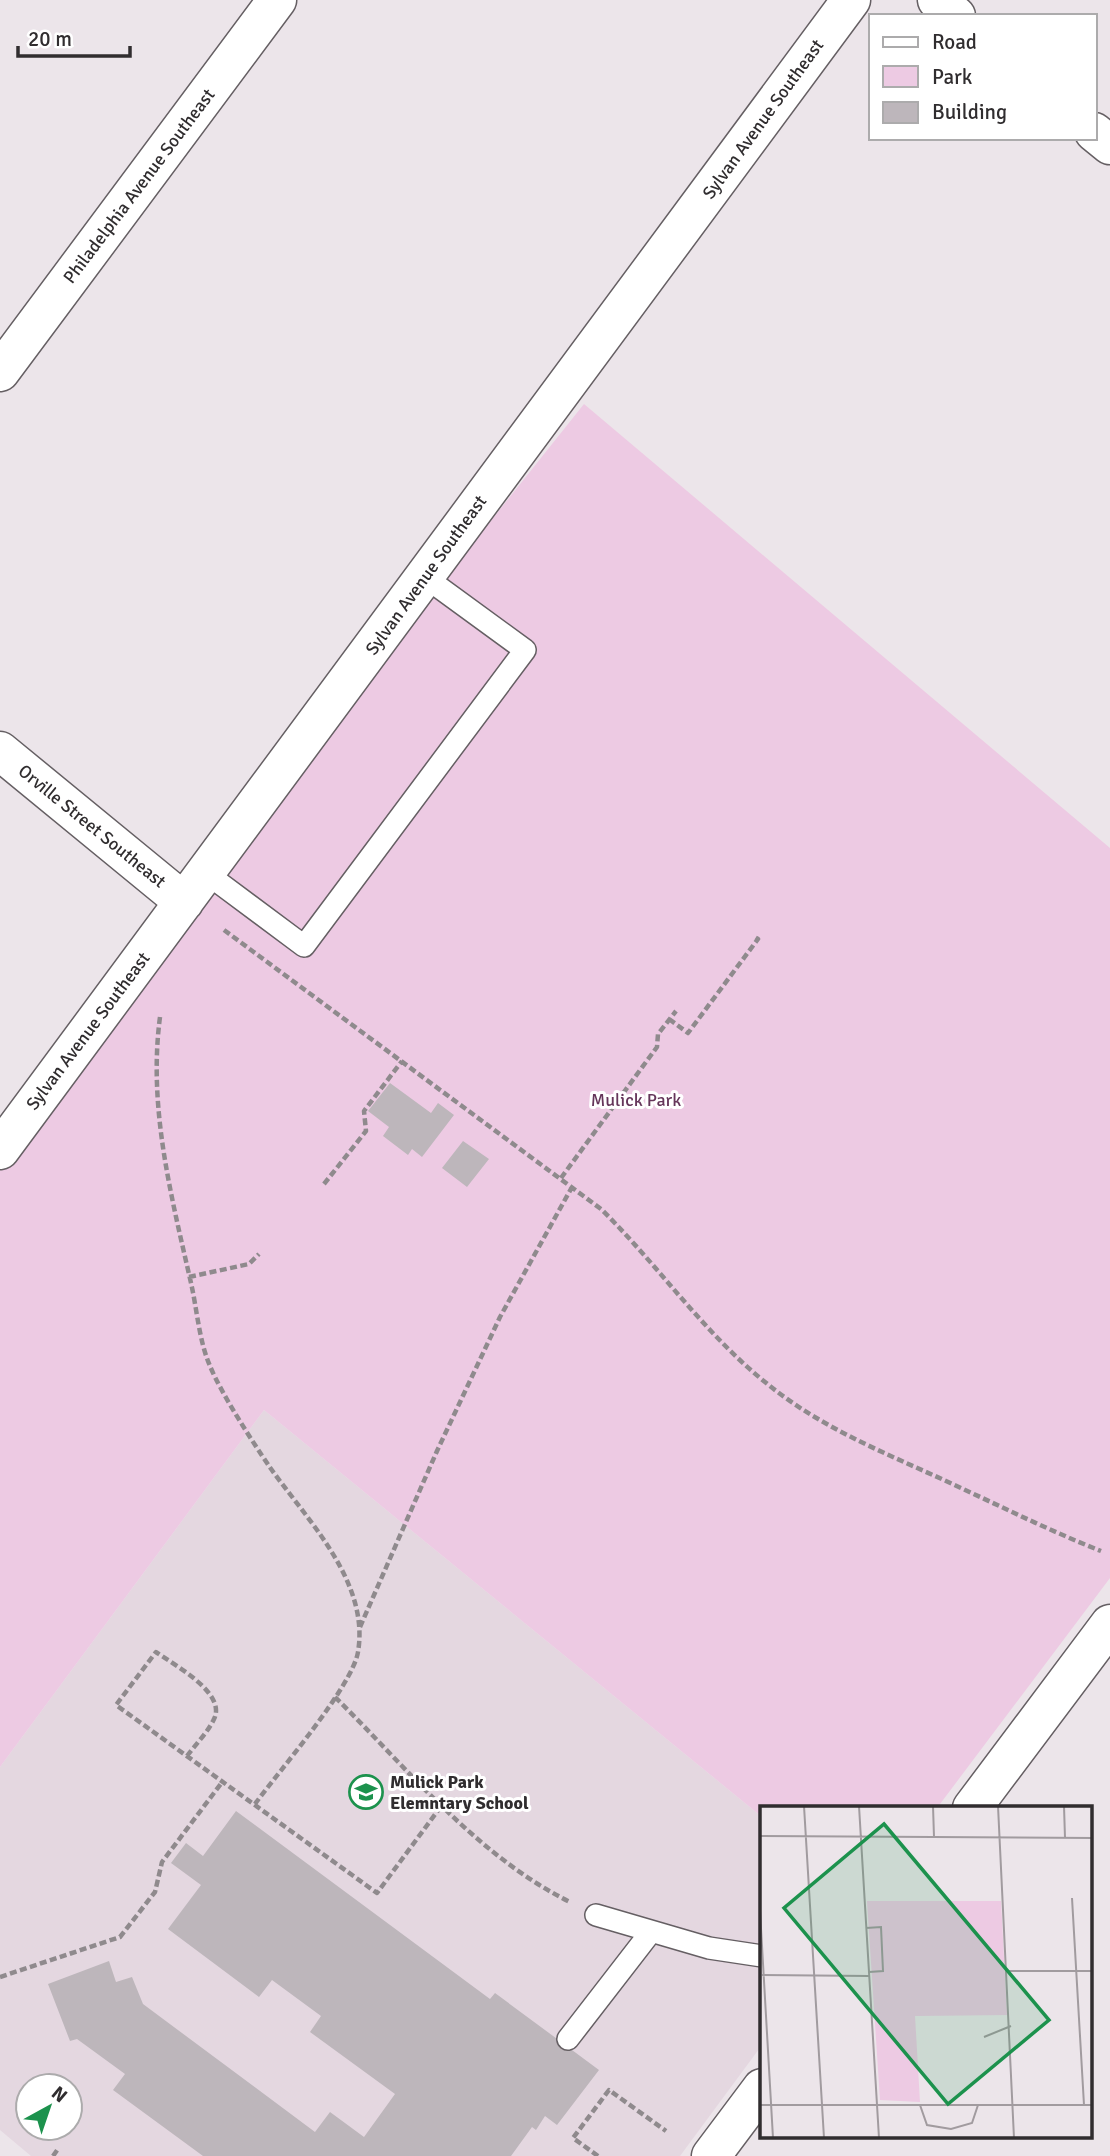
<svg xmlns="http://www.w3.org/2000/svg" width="1110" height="2156" font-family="Signika,sans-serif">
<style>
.built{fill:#e4d7e0;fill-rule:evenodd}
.green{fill:#edcae3}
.building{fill:#bdb6bb}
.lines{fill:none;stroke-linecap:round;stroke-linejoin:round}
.lane-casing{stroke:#655f63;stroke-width:24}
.street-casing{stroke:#655f63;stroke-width:41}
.secondary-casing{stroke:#655f63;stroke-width:41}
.path{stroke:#8f8a8d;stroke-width:4.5;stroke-dasharray:7 3.5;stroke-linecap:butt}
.lane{stroke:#fff;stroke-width:21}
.street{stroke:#fff;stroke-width:38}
.secondary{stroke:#fff;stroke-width:38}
.labels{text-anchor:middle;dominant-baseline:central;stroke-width:6;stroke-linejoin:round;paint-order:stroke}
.street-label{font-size:18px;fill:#302d2f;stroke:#fff}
.park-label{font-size:18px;fill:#65355a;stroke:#fff}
.poi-label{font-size:18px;font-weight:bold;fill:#302d2f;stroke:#fff;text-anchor:start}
.inset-road{fill:none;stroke:#a19b9f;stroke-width:2}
.view{fill:#1c924d;fill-opacity:0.15;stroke:#1c924d;stroke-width:3.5}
.inset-edge{fill:none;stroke:#302d2f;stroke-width:3.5}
</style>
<rect width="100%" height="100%" fill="#ece5ea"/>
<path class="built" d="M 264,1410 L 762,1817 L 762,2045 L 680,2156 L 31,2156 L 0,2130 L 0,1767 ZM 28,2086 L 70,2086 L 70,2128 L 28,2128 Z"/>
<path class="green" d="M 584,404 L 1110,848 L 1110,1578 L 937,1808 L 762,1808 L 762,1817 L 264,1410 L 0,1767 L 0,1161 L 153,944 Z"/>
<path class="building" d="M 390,1083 L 431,1113 L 438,1103 L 454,1115 L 422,1157 L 412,1149 L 408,1155 L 383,1136 L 389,1127 L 368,1111 Z
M 463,1141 L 489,1159 L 467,1187 L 442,1168 Z
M 236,1811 L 490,1999 L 495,1993 L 599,2070 L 557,2125 L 545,2116 L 536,2130 L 532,2127 L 511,2156 L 203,2156 L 113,2090 L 125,2074 L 77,2039 L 70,2041 L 48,1984 L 109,1961 L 116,1982 L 132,1977 L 143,2004 L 315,2132 L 330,2112 L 364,2137 L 395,2094 L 310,2032 L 321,2016 L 272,1980 L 259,1997 L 168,1929 L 201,1885 L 171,1863 L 186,1843 L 203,1856 Z"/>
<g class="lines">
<g class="lane-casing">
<path id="lane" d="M 206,873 L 304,946 L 525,650 L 425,577
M 596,1915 L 709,1948 L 762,1956
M 568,2039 L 650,1933"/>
</g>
<g class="street-casing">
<path id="street" d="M 0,372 L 277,0
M 0,751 L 184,902
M 0,1150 L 851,0
M 972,1808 L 1110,1624
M 711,2156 L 762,2088"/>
</g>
<g class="secondary-casing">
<path id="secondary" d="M 937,0 L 956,16
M 1094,132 L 1110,145"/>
</g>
<path class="path" d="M 224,930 L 601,1209 C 658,1265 703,1332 765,1382 C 819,1427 883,1452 946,1481 C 998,1505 1048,1530 1101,1551
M 160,1017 C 148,1107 171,1195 191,1283 C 197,1309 199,1341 210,1366 C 221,1393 252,1441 269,1466 C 306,1519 370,1581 358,1652 C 352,1687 279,1771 255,1804
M 669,1019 L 688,1033 L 758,939 L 753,936
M 561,1178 L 657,1047 L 658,1034 L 676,1011
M 324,1184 L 366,1131 L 364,1111 L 402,1061
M 189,1277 L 249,1264 L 259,1254
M 360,1627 L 437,1451 L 500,1317 L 572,1187
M 335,1697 C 408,1769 477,1856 570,1902
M 187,1756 C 196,1744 208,1732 214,1719 C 227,1693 174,1665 156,1652 L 116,1705 L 377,1893 L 442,1805
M 0,1977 L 120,1937 L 155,1892 L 162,1862 L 223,1781
M 53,2156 L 58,2149
M 598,2156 L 573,2138 L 609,2090 L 666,2131"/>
<use href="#lane" class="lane"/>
<use href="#street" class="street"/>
<use href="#secondary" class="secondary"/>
</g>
<defs>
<g id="school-ring" transform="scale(1.75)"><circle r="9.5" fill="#fff" stroke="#1c924d" stroke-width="1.5"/><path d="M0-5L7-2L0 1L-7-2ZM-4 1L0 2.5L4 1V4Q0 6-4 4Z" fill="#1c924d"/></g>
</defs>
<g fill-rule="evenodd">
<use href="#school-ring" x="366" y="1792"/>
</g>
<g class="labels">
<g class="street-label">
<text transform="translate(763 119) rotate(-54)">Sylvan Avenue Southeast</text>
<text transform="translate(139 186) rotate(-53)">Philadelphia Avenue Southeast</text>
<text transform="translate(426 575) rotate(-54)">Sylvan Avenue Southeast</text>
<text transform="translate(92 826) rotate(39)">Orville Street Southeast</text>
<text transform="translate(88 1031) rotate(-53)">Sylvan Avenue Southeast</text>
</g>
<g class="park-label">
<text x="636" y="1100">Mulick Park</text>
</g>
<g class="poi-label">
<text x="390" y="1782">Mulick Park<tspan x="390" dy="21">Elemntary School</tspan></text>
</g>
</g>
<g transform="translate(760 1806)">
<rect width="332" height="332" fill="#ece5ea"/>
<path d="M 107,95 L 241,95 L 247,209 L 155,210 L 160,296 L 120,294 Z" fill="#edcae3"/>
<path class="inset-road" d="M 44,0 L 64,332M 99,0 L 119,332M 173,0 L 174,31M 238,0 L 254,332M 304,0 L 305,32M 0,30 L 333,32M 312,92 L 324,299M 0,105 L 13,332M 106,122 L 121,121 L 123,165 L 109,166M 248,165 L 333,165M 2,169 L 109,170M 224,231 L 251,220M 0,299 L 333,299M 160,299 L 167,319 L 191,323 L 212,317 L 218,299"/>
<path class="view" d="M 124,18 L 289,214 L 188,298 L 24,102 Z"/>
<rect width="332" height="332" class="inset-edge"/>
</g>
<rect x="869" y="14" width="228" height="126" fill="#ffffff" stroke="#acabac" stroke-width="2"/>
<rect x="883" y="37" width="35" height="10" fill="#ffffff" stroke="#acabac" stroke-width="2"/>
<text x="932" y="49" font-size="21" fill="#302d2f">Road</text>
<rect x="883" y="66" width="35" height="21" fill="#edcae3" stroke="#acabac" stroke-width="2"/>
<text x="932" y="84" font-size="21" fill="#302d2f">Park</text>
<rect x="883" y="102" width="35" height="21" fill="#bdb6bb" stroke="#acabac" stroke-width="2"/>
<text x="932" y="119" font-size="21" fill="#302d2f">Building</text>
<g transform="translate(49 2107) rotate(40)"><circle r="33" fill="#ffffff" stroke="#acabac" stroke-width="2"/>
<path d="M0-5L12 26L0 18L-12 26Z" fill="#1c924d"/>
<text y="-10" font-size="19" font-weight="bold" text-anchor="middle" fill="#302d2f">N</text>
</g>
<path d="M18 46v10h112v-10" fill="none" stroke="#302d2f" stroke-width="3.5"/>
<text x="28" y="46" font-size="21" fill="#302d2f" stroke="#ffffff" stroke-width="5" paint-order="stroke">20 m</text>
</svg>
